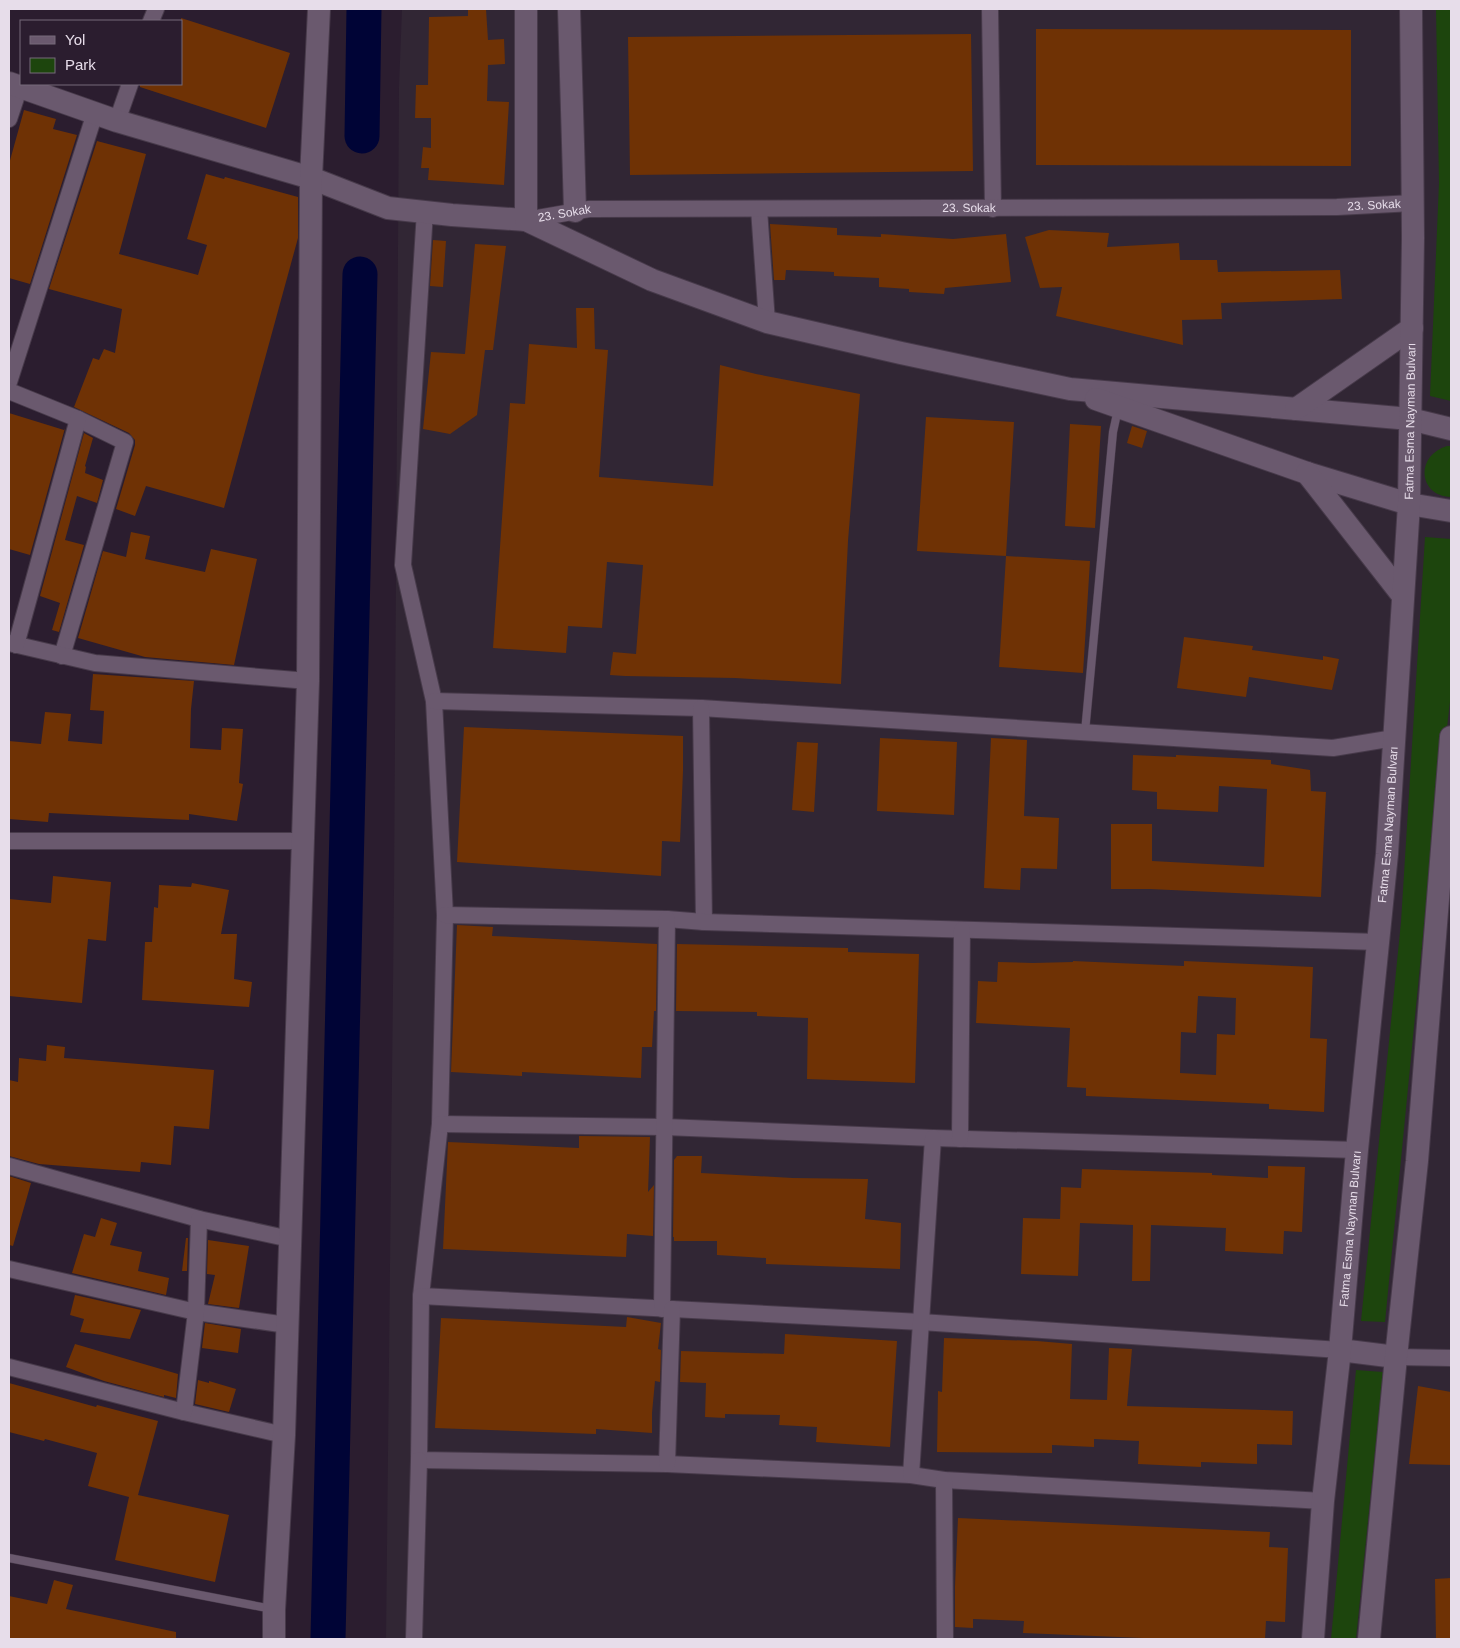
<svg xmlns="http://www.w3.org/2000/svg" width="1460" height="1648" font-family="Helvetica,sans-serif">
<style>
.industrial{fill:#312634}
.green{fill:#1d450d}
.lines{fill:none;stroke-linecap:round;stroke-linejoin:round}
.river{stroke:#000436;stroke-width:35}
.building{fill:#6f3205;fill-rule:evenodd}
.lane-casing{stroke:#473a4a;stroke-width:9}
.street-casing{stroke:#473a4a;stroke-width:18}
.secondary-casing{stroke:#473a4a;stroke-width:24}
.lane{stroke:#6a596e;stroke-width:8}
.street{stroke:#6a596e;stroke-width:16}
.secondary{stroke:#6a596e;stroke-width:22}
.labels{text-anchor:middle;dominant-baseline:central;stroke-width:4;stroke-linejoin:round;paint-order:stroke}
.street-label{font-size:12px;fill:#e7ddea;stroke:#2b1d2f}
</style>
<rect width="100%" height="100%" fill="#2b1d2f"/>
<path class="industrial" d="M 402,9 L 1451,9 L 1451,1639 L 386,1639 L 394,891 L 399,87 Z"/>
<path class="green" d="M 1436,9 L 1451,9 L 1451,401 L 1430,396 L 1439,183 Z
M 1447,446 L 1451,446 L 1451,497 C 1419,497 1414,456 1447,446 Z
M 1425,537 L 1451,539 L 1451,693 L 1424,925 L 1385,1322 L 1361,1321 L 1401,922 Z
M 1356,1370 L 1383,1372 L 1356,1639 L 1331,1639 Z"/>
<g class="lines">
<path class="river" d="M 362,136 L 364,9
M 328,1639 L 360,274"/>
</g>
<path class="building" d="M 468,9 L 486,9 L 488,40 L 504,39 L 505,64 L 488,65 L 487,101 L 509,102 L 504,185 L 428,180 L 429,168 L 421,168 L 423,147 L 431,148 L 431,118 L 415,118 L 416,85 L 428,85 L 429,17 L 468,16 Z
M 181,18 L 290,53 L 266,128 L 140,87 L 140,84 L 181,84 Z
M 1036,29 L 1351,30 L 1351,166 L 1036,165 Z
M 971,34 L 973,171 L 630,175 L 628,37 Z
M 24,110 L 56,119 L 53,129 L 77,135 L 30,284 L 9,278 L 9,164 Z
M 97,141 L 146,154 L 119,254 L 198,275 L 207,245 L 187,239 L 206,174 L 224,179 L 225,177 L 298,197 L 298,238 L 224,508 L 146,486 L 135,516 L 116,509 L 135,445 L 135,440 L 129,433 L 74,407 L 93,358 L 99,360 L 104,349 L 115,353 L 122,309 L 49,289 Z
M 770,224 L 837,228 L 837,235 L 881,237 L 881,234 L 953,239 L 1006,234 L 1011,282 L 945,288 L 944,294 L 909,292 L 909,289 L 879,287 L 879,278 L 834,276 L 834,272 L 786,270 L 785,280 L 774,280 Z
M 1049,230 L 1109,233 L 1107,247 L 1179,243 L 1180,260 L 1217,260 L 1218,272 L 1340,270 L 1342,299 L 1221,303 L 1222,319 L 1182,320 L 1183,345 L 1056,316 L 1062,287 L 1040,288 L 1025,237 Z
M 433,240 L 446,241 L 443,287 L 430,286 Z
M 475,244 L 506,246 L 493,350 L 485,350 L 477,415 L 450,434 L 423,429 L 431,352 L 465,354 Z
M 576,308 L 594,308 L 595,349 L 608,350 L 599,477 L 713,486 L 720,365 L 756,374 L 860,394 L 848,541 L 841,684 L 735,678 L 625,676 L 610,675 L 613,652 L 636,654 L 643,565 L 607,562 L 602,628 L 568,626 L 566,653 L 493,648 L 510,403 L 525,404 L 529,344 L 577,348 Z
M 9,413 L 64,430 L 65,428 L 30,555 L 9,549 Z
M 926,417 L 1014,422 L 1006,556 L 917,551 Z
M 1070,424 L 1101,426 L 1095,528 L 1065,526 Z
M 1132,426 L 1147,431 L 1142,448 L 1127,443 Z
M 84,433 L 93,438 L 85,466 L 86,467 L 85,473 L 103,480 L 97,503 L 77,496 L 65,540 L 84,545 L 59,632 L 52,630 L 60,603 L 40,596 Z
M 131,532 L 150,536 L 145,559 L 205,572 L 211,549 L 257,559 L 234,665 L 145,657 L 78,638 L 103,551 L 126,557 Z
M 1006,556 L 1090,561 L 1083,673 L 999,667 Z
M 1184,637 L 1253,646 L 1252,650 L 1323,660 L 1323,656 L 1339,659 L 1332,690 L 1249,677 L 1246,697 L 1177,688 Z
M 93,674 L 194,681 L 191,709 L 190,748 L 221,750 L 222,728 L 243,729 L 239,783 L 243,784 L 237,821 L 189,814 L 189,820 L 49,813 L 48,822 L 9,819 L 9,741 L 41,744 L 45,712 L 71,714 L 68,741 L 102,744 L 104,711 L 90,710 Z
M 464,727 L 683,736 L 683,771 L 680,842 L 662,841 L 661,876 L 457,862 Z
M 880,738 L 957,742 L 954,815 L 877,811 Z
M 991,738 L 1027,740 L 1024,816 L 1059,818 L 1057,869 L 1021,868 L 1020,890 L 984,888 Z
M 797,742 L 818,743 L 814,812 L 792,810 Z
M 1133,755 L 1176,757 L 1176,755 L 1271,760 L 1271,764 L 1310,770 L 1311,791 L 1326,792 L 1321,897 L 1150,889 L 1111,889 L 1111,824 L 1152,824 L 1152,861 L 1264,867 L 1267,789 L 1219,786 L 1218,812 L 1157,809 L 1157,792 L 1132,790 Z
M 53,876 L 111,882 L 106,941 L 88,939 L 82,1003 L 9,996 L 9,899 L 51,903 Z
M 192,883 L 229,890 L 221,934 L 237,934 L 234,979 L 252,982 L 249,1007 L 142,1000 L 145,942 L 152,942 L 154,907 L 158,908 L 159,885 L 191,887 Z
M 457,925 L 493,927 L 492,936 L 657,944 L 656,1011 L 654,1011 L 652,1047 L 642,1047 L 641,1078 L 522,1072 L 522,1076 L 451,1072 Z
M 677,944 L 848,948 L 848,952 L 919,954 L 915,1083 L 807,1079 L 808,1018 L 757,1016 L 757,1012 L 676,1011 Z
M 1073,961 L 1184,966 L 1184,961 L 1313,967 L 1310,1038 L 1327,1039 L 1324,1112 L 1269,1109 L 1269,1104 L 1086,1096 L 1086,1088 L 1067,1087 L 1070,1028 L 976,1023 L 978,981 L 997,982 L 998,962 L 1033,963 L 1073,962 ZM 1198,996 L 1236,998 L 1235,1035 L 1217,1034 L 1216,1075 L 1180,1073 L 1181,1032 L 1196,1033 Z
M 47,1045 L 65,1047 L 64,1058 L 214,1070 L 209,1129 L 174,1126 L 171,1165 L 141,1162 L 140,1172 L 39,1164 L 9,1156 L 9,1080 L 18,1082 L 19,1058 L 46,1061 Z
M 579,1136 L 650,1137 L 648,1192 L 654,1185 L 653,1236 L 627,1234 L 626,1257 L 443,1249 L 448,1142 L 579,1148 Z
M 677,1156 L 702,1156 L 701,1173 L 793,1178 L 868,1179 L 865,1219 L 901,1223 L 900,1269 L 766,1264 L 766,1258 L 717,1255 L 717,1241 L 674,1241 L 674,1237 L 673,1237 L 674,1160 Z
M 1268,1166 L 1305,1167 L 1302,1232 L 1284,1231 L 1283,1254 L 1225,1251 L 1226,1228 L 1151,1225 L 1150,1281 L 1132,1281 L 1133,1225 L 1080,1223 L 1078,1276 L 1021,1274 L 1023,1218 L 1060,1219 L 1061,1187 L 1081,1188 L 1082,1169 L 1212,1173 L 1212,1175 L 1268,1178 Z
M 9,1176 L 31,1183 L 13,1246 L 9,1245 Z
M 101,1218 L 117,1223 L 110,1245 L 142,1252 L 138,1271 L 169,1278 L 166,1295 L 72,1273 L 84,1234 L 95,1237 Z
M 186,1238 L 188,1238 L 187,1271 L 182,1271 Z
M 208,1240 L 249,1246 L 239,1308 L 208,1304 L 215,1275 L 207,1274 Z
M 75,1295 L 141,1310 L 130,1339 L 80,1332 L 84,1319 L 70,1315 Z
M 627,1317 L 661,1323 L 658,1349 L 661,1350 L 660,1382 L 655,1381 L 652,1413 L 652,1433 L 596,1429 L 596,1434 L 435,1428 L 441,1318 L 626,1327 Z
M 205,1323 L 241,1329 L 238,1353 L 202,1348 Z
M 785,1334 L 897,1341 L 890,1447 L 816,1442 L 817,1427 L 779,1425 L 780,1415 L 725,1414 L 725,1418 L 705,1417 L 706,1383 L 680,1382 L 681,1351 L 784,1354 Z
M 944,1338 L 1037,1341 L 1072,1344 L 1070,1399 L 1107,1400 L 1109,1348 L 1132,1349 L 1127,1406 L 1293,1411 L 1292,1445 L 1257,1444 L 1257,1464 L 1201,1462 L 1201,1467 L 1138,1464 L 1139,1441 L 1094,1439 L 1094,1447 L 1052,1445 L 1052,1453 L 937,1452 L 938,1391 L 942,1392 Z
M 75,1344 L 178,1374 L 176,1398 L 164,1395 L 164,1397 L 104,1381 L 66,1367 Z
M 198,1380 L 209,1383 L 209,1381 L 236,1389 L 229,1412 L 195,1404 Z
M 9,1383 L 96,1407 L 97,1405 L 158,1421 L 138,1495 L 229,1515 L 215,1582 L 115,1560 L 129,1497 L 88,1486 L 97,1453 L 45,1439 L 44,1441 L 9,1432 Z
M 1418,1386 L 1451,1392 L 1451,1465 L 1409,1464 Z
M 958,1518 L 1270,1532 L 1269,1547 L 1288,1548 L 1285,1622 L 1266,1621 L 1265,1639 L 1167,1639 L 1023,1633 L 1024,1621 L 973,1619 L 973,1628 L 955,1627 L 955,1586 Z
M 1451,1578 L 1451,1639 L 1436,1639 L 1435,1579 Z
M 54,1580 L 73,1585 L 66,1609 L 176,1632 L 176,1639 L 9,1639 L 9,1596 L 47,1604 Z"/>
<g class="lines">
<g class="lane-casing">
<path id="lane" d="M 1085,732 L 1113,432 L 1118,409
M 9,1558 L 272,1609"/>
</g>
<g class="street-casing">
<g id="street">
<path d="M 990,9 L 993,209"/>
<path d="M 151,21 L 156,9"/>
<path d="M 9,119 L 20,86"/>
<path d="M 117,121 L 130,84"/>
<path d="M 759,209 L 767,322"/>
<path d="M 425,211 L 403,565 L 434,701 L 445,915 L 440,1124 L 421,1296 L 419,1460 L 667,1464 L 911,1475 L 944,1480 L 1323,1501"/>
<path id="s1" d="M 526,220 L 589,209 L 1337,207 L 1413,203"/>
<path d="M 9,382 L 95,113"/>
<path d="M 9,391 L 78,419 L 125,442 L 62,656"/>
<path d="M 9,643 L 95,663 L 308,681"/>
<path d="M 16,645 L 78,419"/>
<path d="M 434,701 L 701,708 L 1333,748 L 1394,738"/>
<path d="M 701,708 L 704,922"/>
<path d="M 9,841 L 303,841"/>
<path d="M 445,915 L 667,919 L 704,922 L 1378,942"/>
<path d="M 440,1124 L 665,1127 L 933,1138 L 1357,1150"/>
<path d="M 960,1139 L 962,930"/>
<path d="M 9,1166 L 199,1219 L 290,1239"/>
<path d="M 9,1269 L 196,1312 L 287,1325"/>
<path d="M 421,1296 L 921,1322 L 1340,1350"/>
<path d="M 662,1309 L 667,919"/>
<path d="M 1396,1357 L 1451,1358"/>
<path d="M 9,1367 L 184,1412 L 284,1435"/>
<path d="M 184,1412 L 196,1312 L 199,1219"/>
<path d="M 667,1464 L 672,1309"/>
<path d="M 911,1475 L 933,1138"/>
<path d="M 944,1480 L 945,1639"/>
<path d="M 414,1639 L 419,1460"/>
</g>
</g>
<g class="secondary-casing">
<g id="secondary">
<path d="M 569,9 L 575,211"/>
<path d="M 9,83 L 117,121 L 311,178 L 388,208 L 452,215 L 526,220 L 652,280 L 767,322 L 901,353 L 1070,389 L 1410,419 L 1451,429"/>
<path d="M 526,220 L 526,9"/>
<path d="M 1096,399 L 1307,473 L 1409,504 L 1451,511"/>
<path d="M 1296,409 L 1412,328"/>
<path d="M 1307,473 L 1403,596"/>
<path d="M 1340,1350 L 1396,1357"/>
<path d="M 274,1639 L 274,1610 L 284,1435 L 308,681 L 311,178 L 319,9"/>
<path id="s2" d="M 1313,1639 L 1323,1501 L 1340,1350 L 1357,1150 L 1387,854 L 1409,504 L 1413,238 L 1411,9"/>
<path d="M 1369,1639 L 1396,1357 L 1417,1161 L 1451,737"/>
</g>
</g>
<use href="#lane" class="lane"/>
<use href="#street" class="street"/>
<use href="#secondary" class="secondary"/>
</g>
<g class="labels">
<g class="street-label">
<text stroke="none"><textPath href="#s1" startOffset="849">23. Sokak</textPath></text>
<text stroke="none"><textPath href="#s1" startOffset="444">23. Sokak</textPath></text>
<text stroke="none"><textPath href="#s1" startOffset="39">23. Sokak</textPath></text>
<text stroke="none"><textPath href="#s2" startOffset="1222">Fatma Esma Nayman Bulvarı</textPath></text>
<text stroke="none"><textPath href="#s2" startOffset="818">Fatma Esma Nayman Bulvarı</textPath></text>
<text stroke="none"><textPath href="#s2" startOffset="412">Fatma Esma Nayman Bulvarı</textPath></text>
</g>
</g>
<rect width="1460" height="1648" fill="none" stroke="#e7ddea" stroke-width="20"/>
<rect x="20" y="20" width="162" height="65" fill="#2b1d2f" stroke="#766a7a"/>
<rect x="30" y="36" width="25" height="8" fill="#6a596e" stroke="#766a7a"/>
<text x="65" y="45" font-size="15" fill="#e7ddea">Yol</text>
<rect x="30" y="58" width="25" height="15" fill="#1d450d" stroke="#766a7a"/>
<text x="65" y="70" font-size="15" fill="#e7ddea">Park</text>
</svg>
